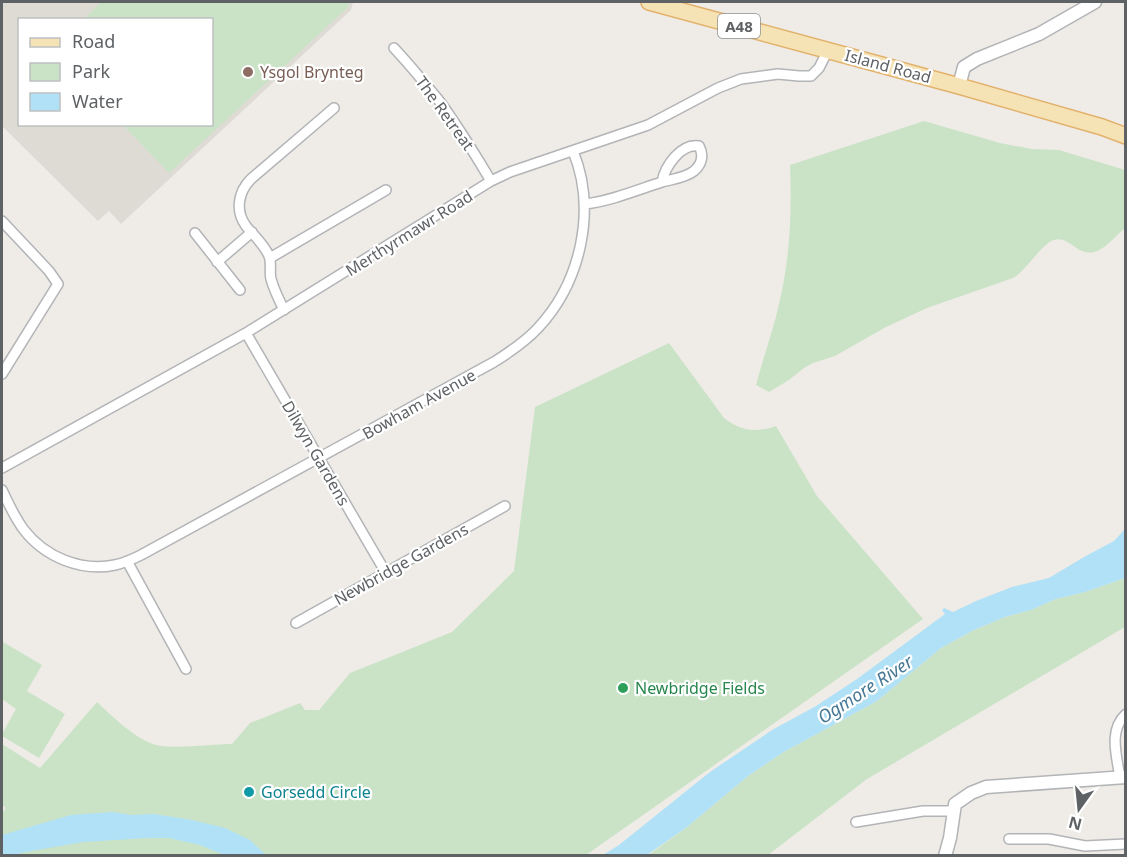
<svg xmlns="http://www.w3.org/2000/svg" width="1127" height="857" font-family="'Noto Sans',sans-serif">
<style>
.education{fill:#dedbd5;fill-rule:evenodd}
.green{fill:#cae3c7}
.water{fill:#b0e1f6}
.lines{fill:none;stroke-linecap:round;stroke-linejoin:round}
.minor-casing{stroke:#b2b4b7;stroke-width:12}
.tertiary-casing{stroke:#b2b4b7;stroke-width:15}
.primary-casing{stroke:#e2b26d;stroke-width:18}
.minor{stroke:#fff;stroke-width:9}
.tertiary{stroke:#fff;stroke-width:12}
.primary{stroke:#f6e3b5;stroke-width:15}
.education-dot{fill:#8d6e63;stroke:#fff;stroke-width:2}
.leisure-dot{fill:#2e9e5b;stroke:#fff;stroke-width:2}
.culture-dot{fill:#0f9aa8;stroke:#fff;stroke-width:2}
.labels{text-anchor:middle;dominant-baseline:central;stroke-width:4.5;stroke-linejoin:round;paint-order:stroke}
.shield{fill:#fff;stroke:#8e9193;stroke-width:1.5}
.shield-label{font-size:15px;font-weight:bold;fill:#5e6265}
.street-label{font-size:16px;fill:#5e6265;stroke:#fff}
.education-label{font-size:16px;fill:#785e54;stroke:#fff;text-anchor:start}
.leisure-label{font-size:16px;fill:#27864d;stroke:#fff;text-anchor:start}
.culture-label{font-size:16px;fill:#0d838f;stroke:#fff;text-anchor:start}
.water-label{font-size:18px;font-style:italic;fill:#477896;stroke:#fff}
</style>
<rect width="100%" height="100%" fill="#efece7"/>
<path class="education" d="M 2,2 L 353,2 L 351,10 L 121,224 L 109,211 L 98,221 L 2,126 ZM 20,20 L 212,20 L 212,124 L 20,124 Z"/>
<path class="green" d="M 101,2 L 349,2 L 347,8 L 169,173 L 123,125 L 212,124 L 212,20 L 84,19 Z
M 924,121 L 1000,143 L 1032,149 L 1059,150 L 1122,169 L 1126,171 L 1125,230 L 1123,230 C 1116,236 1109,244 1101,249 C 1079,262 1071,235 1054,240 C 1042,243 1027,270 1013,278 L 927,308 L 886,327 L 835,356 L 813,363 L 804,368 L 789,380 L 769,392 L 756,385 C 763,358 773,331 779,304 C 790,258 792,212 790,165 Z
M 669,343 L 724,418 C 740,431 757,433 776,426 L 817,496 L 923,619 L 586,855 L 2,855 L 2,813 L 6,808 L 2,805 L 2,744 L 40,768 L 97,702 C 112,716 133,737 153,744 C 168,750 213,744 232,744 L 250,723 L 300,703 L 305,710 L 319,710 L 350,673 L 452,632 L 514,571 L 535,407 Z
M 1125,578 L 1125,627 L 867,779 L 768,855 L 647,856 L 687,827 L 748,776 L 782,753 L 877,701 L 941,648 L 974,630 L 1005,617 L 1031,610 L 1056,599 L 1085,592 Z
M 3,642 L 42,665 L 27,691 L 65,714 L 39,758 L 2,736 L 2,734 L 16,709 L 2,699 L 2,644 Z"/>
<path class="water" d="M 1125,529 L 1125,578 L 1085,592 L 1056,599 L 1031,610 L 1005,617 L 974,630 L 941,648 L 877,701 L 782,753 L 748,776 L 687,827 L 647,855 L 603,855 L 619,845 L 710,772 L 772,730 L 816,706 L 857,679 L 945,614 L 942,610 L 944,608 L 953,612 L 976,601 L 1012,587 L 1049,578 L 1084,557 L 1114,541 Z
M 113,812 L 131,815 L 154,814 L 192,820 L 225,828 L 250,840 L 266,855 L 224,855 L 200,845 L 169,838 L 148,838 L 83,842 L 26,852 L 13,855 L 2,855 L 2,835 L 71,815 Z"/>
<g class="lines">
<g class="minor-casing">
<path id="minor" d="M 394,48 C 409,64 423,81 437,98 C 457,124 474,153 491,181
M 585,204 C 611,201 637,190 662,182 C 673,179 685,178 694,171 C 702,164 704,155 699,146 C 681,143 665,166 662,182
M 2,221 L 49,271 L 58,284 L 2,374
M 195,233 L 240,290
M 270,258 L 386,190
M 217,262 L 252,232
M 284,310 C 279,300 274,290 271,279 C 269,272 272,263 269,256 C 264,244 254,236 246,226 C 235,211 238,192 251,179 L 334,108
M 246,333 L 386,573
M 2,468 L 246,333 L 491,181 L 510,172 L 648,125 L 718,88 L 741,79 L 778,74 L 799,76 L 811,76 L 819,68 L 828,50
M 2,490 C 8,503 15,518 24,530 C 45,557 81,572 115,565 C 124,563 133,559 141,555 L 494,362 C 510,352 525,342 538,328 C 581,282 597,210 573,151
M 127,561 L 186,669
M 296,623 L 505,506
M 1120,778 C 1117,757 1108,730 1126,714
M 856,822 L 923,811 L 953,811
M 1009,839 L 1049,839 L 1085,846 L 1126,844"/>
</g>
<g class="tertiary-casing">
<path id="tertiary" d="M 959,86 L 964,67 L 977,59 L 1039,34 L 1095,2
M 945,856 L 950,838 L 955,804 L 971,793 L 986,787 L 1126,777"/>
</g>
<g class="primary-casing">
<path id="primary" d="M 649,2 L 959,86 L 1102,127 L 1126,136"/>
</g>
<use href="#minor" class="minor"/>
<use href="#tertiary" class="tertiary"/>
<use href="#primary" class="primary"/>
</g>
<circle class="education-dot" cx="248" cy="72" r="6"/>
<circle class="leisure-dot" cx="623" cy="688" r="6"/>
<circle class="culture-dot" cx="249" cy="792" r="6"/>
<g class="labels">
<rect class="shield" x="718" y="14" width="42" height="24" rx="4.5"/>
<g class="shield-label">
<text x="739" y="26">A48</text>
</g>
<g class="street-label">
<text transform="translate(888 66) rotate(15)">Island Road</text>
<text transform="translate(445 113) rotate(54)">The Retreat</text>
<text transform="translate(409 233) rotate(-32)">Merthyrmawr Road</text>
<text transform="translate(419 404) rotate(-29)">Bowham Avenue</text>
<text transform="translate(316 453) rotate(60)">Dilwyn Gardens</text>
<text transform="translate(401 564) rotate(-29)">Newbridge Gardens</text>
</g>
<g class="education-label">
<text x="260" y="72">Ysgol Brynteg</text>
</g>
<g class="leisure-label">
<text x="635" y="688">Newbridge Fields</text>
</g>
<g class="culture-label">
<text x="261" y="792">Gorsedd Circle</text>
</g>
<g class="water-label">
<text transform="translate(865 689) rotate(-33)">Ogmore River</text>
</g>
</g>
<rect width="1127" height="857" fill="none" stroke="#5e6265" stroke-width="6"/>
<rect x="18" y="18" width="195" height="108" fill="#ffffff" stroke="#bfc0c1" stroke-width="1.5"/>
<rect x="30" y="38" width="30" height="9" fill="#f6e3b5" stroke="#bfc0c1" stroke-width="1.5"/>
<text x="72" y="48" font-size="18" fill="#5e6265">Road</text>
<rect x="30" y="63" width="30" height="18" fill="#cae3c7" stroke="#bfc0c1" stroke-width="1.5"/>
<text x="72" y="78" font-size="18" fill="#5e6265">Park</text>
<rect x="30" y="93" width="30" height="18" fill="#b0e1f6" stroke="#bfc0c1" stroke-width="1.5"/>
<text x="72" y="108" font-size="18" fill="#5e6265">Water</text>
<g transform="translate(1079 809) rotate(195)" stroke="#ffffff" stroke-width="4.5" paint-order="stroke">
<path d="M0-4.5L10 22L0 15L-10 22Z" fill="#5e6265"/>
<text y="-9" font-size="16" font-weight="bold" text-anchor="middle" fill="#5e6265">N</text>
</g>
</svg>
